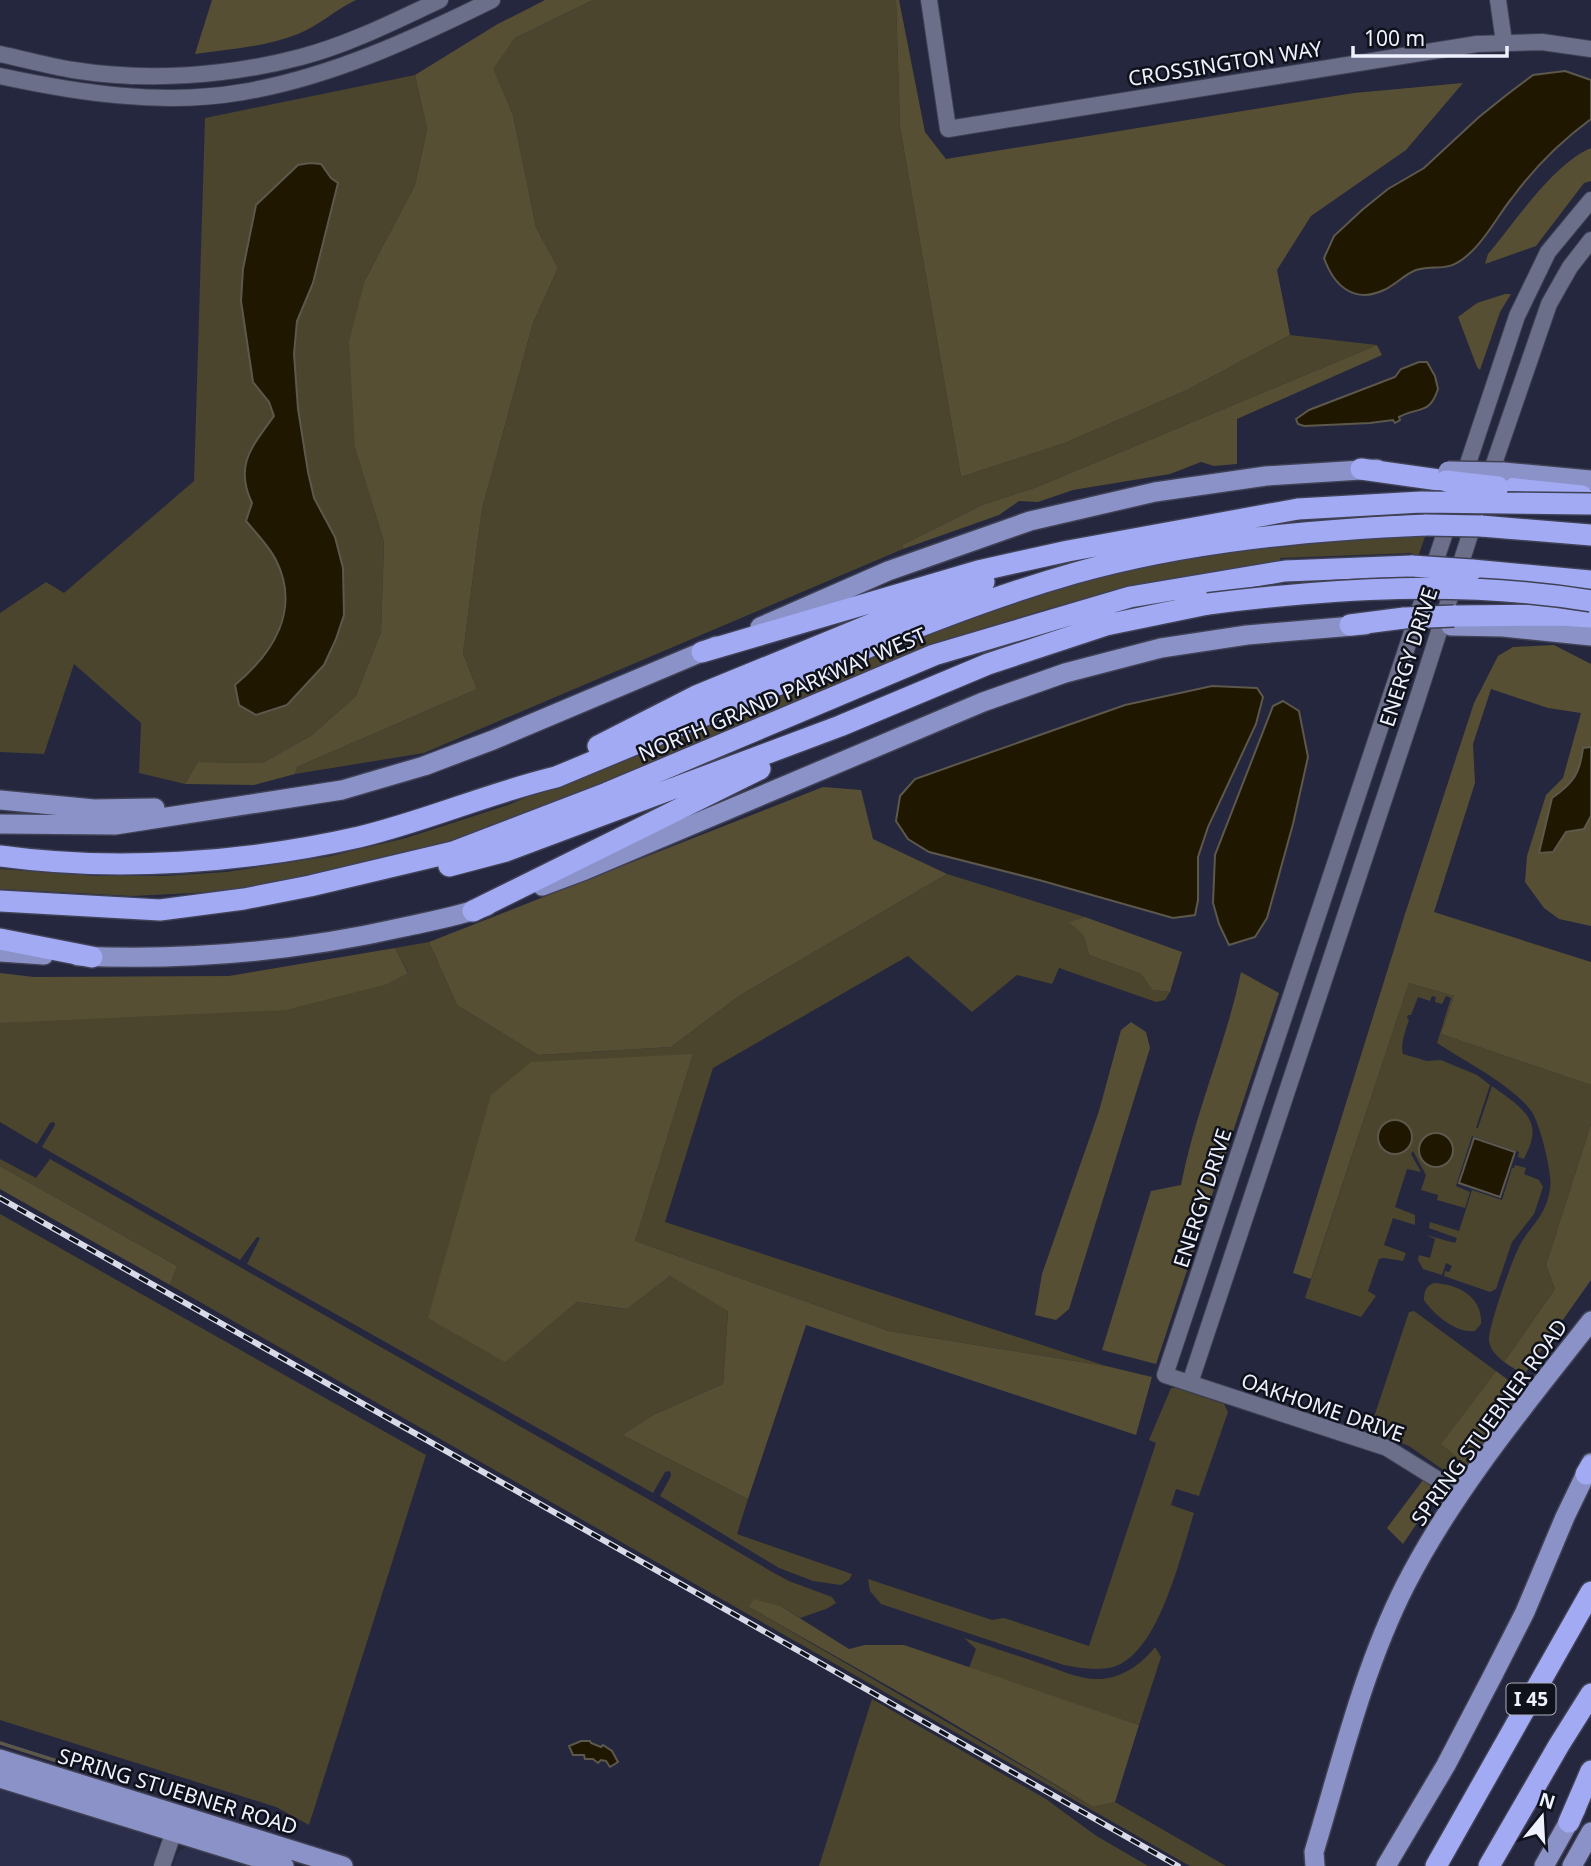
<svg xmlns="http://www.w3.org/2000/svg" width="1591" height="1866" font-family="'Noto Sans',sans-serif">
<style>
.built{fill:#2b2e4b}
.green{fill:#4b452e;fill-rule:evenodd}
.forest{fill:#574f33}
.water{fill:#1f1700;stroke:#5d584c;stroke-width:2}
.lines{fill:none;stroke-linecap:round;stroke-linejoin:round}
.stream{stroke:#5d584c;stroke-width:3.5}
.minor-casing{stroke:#404154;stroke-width:18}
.major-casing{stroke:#404154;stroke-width:22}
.highway-casing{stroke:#404154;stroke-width:24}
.minor{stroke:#6b6f8a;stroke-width:16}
.major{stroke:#8b92c8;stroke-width:19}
.highway{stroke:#a1aaf2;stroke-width:21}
.rail-casing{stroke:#d8dae8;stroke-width:6}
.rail{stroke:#0f111b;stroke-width:3.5;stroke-dasharray:10;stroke-linecap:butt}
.major-bridge-casing{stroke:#404154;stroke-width:22;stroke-linecap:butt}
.highway-bridge-casing{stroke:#404154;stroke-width:24;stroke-linecap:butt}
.major-bridge{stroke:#8b92c8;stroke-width:19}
.highway-bridge{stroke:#a1aaf2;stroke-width:21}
.labels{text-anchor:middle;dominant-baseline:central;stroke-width:5;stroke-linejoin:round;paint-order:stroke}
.shield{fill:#0f111b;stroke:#acaeba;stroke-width:2}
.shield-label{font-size:19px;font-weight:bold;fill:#eff1fe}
.street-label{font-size:21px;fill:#eff1fe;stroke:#0f111b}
</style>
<rect width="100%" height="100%" fill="#24273e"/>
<path class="built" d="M 0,1784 L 155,1835 L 159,1843 L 154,1866 L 0,1866 Z
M 189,1845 L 264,1866 L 173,1866 L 178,1852 Z"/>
<path class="green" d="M 593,0 L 896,0 L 900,127 L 961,477 L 1065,443 L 1187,390 L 1290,335 L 1377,345 L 1037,487 L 982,505 L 902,545 L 903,549 L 424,753 L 295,774 L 297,767 L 477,689 L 463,653 L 482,509 L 533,323 L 558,268 L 536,227 L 513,115 L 492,69 L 515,38 Z
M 415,75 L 427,129 L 415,185 L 365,280 L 355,448 L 384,542 L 381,632 L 356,696 L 312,735 L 262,763 L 198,762 L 185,784 L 139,773 L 141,723 L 74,664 L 44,754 L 0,752 L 0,613 L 46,582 L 64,593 L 194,481 L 205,118 Z
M 1357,536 L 1425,537 L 1418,557 L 1412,557 L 1412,553 L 1280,558 L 1280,564 C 1161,576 1049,604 938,645 L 523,819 L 445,847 L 251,888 L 214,892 L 132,896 L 0,889 L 0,869 L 96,876 L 164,876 L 226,872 L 331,856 L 406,838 L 508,805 L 892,644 L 1080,580 L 1204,553 Z
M 947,874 L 1085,917 L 1070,922 L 1084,936 L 1089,955 L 1141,974 L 1152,990 L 1170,992 L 1165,1000 L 1156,1002 L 1059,968 L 1052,984 L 1017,975 L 972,1012 L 908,956 L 713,1068 L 665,1222 L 1106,1366 L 889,1331 L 635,1241 L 693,1054 L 505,1361 L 577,1302 L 627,1309 L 670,1276 L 728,1310 L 723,1384 L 653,1415 L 622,1435 L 748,1499 L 737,1534 L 852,1574 L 849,1580 L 841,1585 L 813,1581 L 779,1568 L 660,1496 L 671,1476 L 670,1471 L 665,1472 L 653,1493 L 247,1264 L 260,1238 L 257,1237 L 240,1260 L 42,1147 L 55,1125 L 54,1122 L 50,1123 L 37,1144 L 0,1122 L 0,1023 L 47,1019 L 408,972 L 395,948 L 429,942 L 457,1005 L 538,1055 L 671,1047 L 739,996 Z
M 1409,983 L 1454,996 L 1441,1034 L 1591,1085 L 1591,1124 L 1546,1265 L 1555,1289 L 1504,1362 C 1498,1357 1490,1350 1489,1341 C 1488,1328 1511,1263 1518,1249 C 1528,1227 1546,1218 1550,1189 C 1553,1175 1540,1124 1532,1112 C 1514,1086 1464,1061 1437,1043 L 1451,998 L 1446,996 L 1442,1004 L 1435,1002 L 1436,997 L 1432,996 L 1430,1001 L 1418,997 L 1411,1015 L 1408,1015 L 1407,1018 L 1409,1020 C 1406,1029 1400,1044 1403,1054 L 1427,1061 L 1441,1060 L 1477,1075 L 1490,1085 L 1476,1128 L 1478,1128 L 1492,1086 C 1508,1098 1537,1114 1532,1137 C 1531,1145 1527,1152 1524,1159 L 1518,1157 L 1519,1152 L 1472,1136 L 1456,1186 L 1470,1192 L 1465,1208 L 1437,1200 L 1438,1195 L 1421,1190 L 1426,1175 L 1413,1151 L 1411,1154 L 1421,1172 L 1407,1169 L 1395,1207 L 1415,1215 L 1415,1225 L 1393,1218 L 1384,1245 L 1406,1253 L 1403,1261 L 1384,1258 L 1379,1259 L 1368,1291 L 1376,1296 L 1361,1317 L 1305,1298 ZM 1435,1133 L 1446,1136 L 1446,1165 L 1434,1167 L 1421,1141 L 1425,1137 Z
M 0,1159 L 36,1178 L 50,1159 L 655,1503 L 774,1573 L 789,1581 L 832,1597 L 836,1603 L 826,1609 L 800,1618 L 782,1607 L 749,1607 L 1093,1807 L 1115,1802 L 1226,1866 L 1190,1866 L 170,1285 L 177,1266 L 0,1166 Z
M 1515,1165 L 1526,1168 L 1524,1174 L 1539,1180 L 1543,1187 L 1534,1214 L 1512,1242 L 1496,1289 L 1490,1292 L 1444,1276 L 1445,1271 L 1449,1272 L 1452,1266 L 1446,1263 L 1442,1275 L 1423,1269 L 1418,1260 L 1419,1255 L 1430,1258 L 1435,1239 L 1426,1235 L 1455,1243 L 1457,1238 L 1429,1228 L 1430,1222 L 1459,1231 L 1472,1190 L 1502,1200 L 1512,1168 L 1514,1168 Z
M 0,1214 L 426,1455 L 309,1825 L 276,1807 L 0,1720 Z
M 1434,1283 C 1458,1284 1483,1297 1481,1324 L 1475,1331 C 1457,1334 1434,1315 1424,1300 C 1424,1291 1426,1286 1434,1283 Z
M 1414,1311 L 1496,1371 L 1442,1443 L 1464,1461 L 1515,1385 L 1524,1392 L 1466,1476 L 1452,1476 L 1409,1446 L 1381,1435 L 1371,1426 L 1409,1312 Z
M 1171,1388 L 1176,1388 L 1224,1404 L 1228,1412 L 1199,1496 L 1176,1489 L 1171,1505 L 1194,1513 C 1181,1554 1159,1654 1113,1667 C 1096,1671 1080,1668 1064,1665 L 881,1604 L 870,1591 L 868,1579 L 992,1620 L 1004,1618 L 1089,1646 L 1156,1443 L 1149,1440 Z
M 964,1638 C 990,1647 1016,1655 1042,1664 C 1060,1670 1080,1680 1100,1679 C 1122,1678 1142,1664 1155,1647 L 1161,1657 L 1139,1725 L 969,1668 L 976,1649 Z
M 872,1699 L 1046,1799 L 1095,1835 L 1148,1866 L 819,1866 Z"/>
<path class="forest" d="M 212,0 L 356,0 C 336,9 319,26 298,34 C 266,47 229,49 195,54 Z
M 545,0 L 593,0 L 515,38 L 493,69 L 513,115 L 536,227 L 558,268 L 533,323 L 482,509 L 463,653 L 477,689 L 297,767 L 295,774 L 254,785 L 185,784 L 198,762 L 262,763 L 312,735 L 356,696 L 381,632 L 384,542 L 355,448 L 349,342 L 365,280 L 415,185 L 427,129 L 415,75 L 496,25 Z
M 896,0 L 899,0 L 925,132 L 946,159 L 1354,93 L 1463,83 L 1406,150 L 1311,216 L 1277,270 L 1290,335 L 1187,390 L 1065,443 L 961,477 L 900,127 Z
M 1591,148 L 1591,181 L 1584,183 L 1536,246 L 1485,264 L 1488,254 C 1515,222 1553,164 1591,148 Z
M 1505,294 L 1511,294 L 1500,312 L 1480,370 L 1477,367 L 1458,317 L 1477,303 Z
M 1377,345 L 1382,355 L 1237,419 L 1237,464 L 1214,466 L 1201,462 L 1170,474 L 1073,490 L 1038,502 L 1019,501 L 999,515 L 903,549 L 902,545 L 982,505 L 1037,487 Z
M 1554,645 L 1591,664 L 1591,926 L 1559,919 L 1544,908 L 1525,882 L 1527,856 L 1546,795 L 1563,778 L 1581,713 L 1548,708 L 1491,689 L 1473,744 L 1475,783 L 1434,912 L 1591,962 L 1591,1085 L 1441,1034 L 1454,996 L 1409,983 L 1311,1279 L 1293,1273 L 1405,914 L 1474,703 L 1498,656 L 1513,647 Z
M 823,787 L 861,790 L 873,839 L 947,874 L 739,996 L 671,1047 L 538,1055 L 457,1005 L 429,942 Z
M 1085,917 L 1182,952 L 1170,992 L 1152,990 L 1141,974 L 1089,955 L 1084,936 L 1069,922 Z
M 395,948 L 408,973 L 387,984 L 286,1010 L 0,1023 L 0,973 L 34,977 L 229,976 Z
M 1241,972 L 1279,993 L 1156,1364 L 1102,1350 L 1151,1191 L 1181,1185 C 1195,1112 1226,1044 1241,972 Z
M 1131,1022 L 1146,1032 L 1150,1048 L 1069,1309 L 1056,1320 L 1035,1315 L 1042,1274 L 1099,1111 L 1121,1030 Z
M 693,1054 L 635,1241 L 889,1331 L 1106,1366 L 1152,1377 L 1136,1435 L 806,1325 L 748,1499 L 622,1435 L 653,1415 L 723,1384 L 728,1311 L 670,1276 L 627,1309 L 577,1302 L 505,1362 L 428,1318 L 491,1095 L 531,1062 Z
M 1591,1124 L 1591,1280 L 1524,1375 L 1504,1362 L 1555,1289 L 1546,1265 Z
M 0,1166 L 177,1266 L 170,1285 L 0,1189 Z
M 1496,1371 L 1515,1385 L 1464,1462 L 1441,1444 Z
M 1423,1480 L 1438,1492 L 1403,1544 L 1387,1528 Z
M 754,1599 L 782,1607 L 849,1649 L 865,1645 L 904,1645 L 1139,1725 L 1115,1802 L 1093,1807 L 927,1708 L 749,1607 Z"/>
<path class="water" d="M 1565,71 L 1591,80 L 1591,119 C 1561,141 1534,168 1512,198 C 1498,215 1487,238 1470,253 C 1448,274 1439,264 1416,270 C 1405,274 1395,285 1384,290 C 1354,304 1334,286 1324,258 L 1334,236 L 1362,210 L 1388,189 L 1424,168 L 1479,117 L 1509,93 L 1533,75 Z
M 310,163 L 321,164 L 331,178 L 338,183 L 313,283 L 297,321 L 294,354 L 298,409 L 308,472 L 314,498 L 335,537 L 343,568 L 344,615 L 336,639 L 324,665 L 287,705 L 256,715 L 239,705 L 235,685 C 273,653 301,610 276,560 C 269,546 256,533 246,521 L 252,503 C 234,465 252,447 274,416 L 269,402 L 253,382 L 241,301 L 243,269 L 256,205 L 298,165 Z
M 1419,362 L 1427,362 L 1435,376 L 1438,389 C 1429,416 1419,406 1399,417 L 1400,420 L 1395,423 L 1393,420 L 1370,423 L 1304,426 L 1298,424 L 1296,419 L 1309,410 L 1395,377 L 1401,369 Z
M 1212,686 L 1257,688 L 1263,697 L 1256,724 L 1208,827 L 1198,857 L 1198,900 L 1195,915 L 1173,918 L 1039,880 L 929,852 L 908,839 L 896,821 L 900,796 L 915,779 L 1125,705 Z
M 1283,701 L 1299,711 L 1308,757 L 1293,824 L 1267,918 L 1255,937 L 1229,945 L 1219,924 L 1213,903 L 1215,855 L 1273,706 Z
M 1591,747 L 1591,816 L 1584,829 L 1566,832 L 1553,852 L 1539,853 L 1552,798 C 1573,783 1580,774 1583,748 Z
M1378 1137a17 17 0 1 1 34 0a17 17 0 1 1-34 0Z
M1419 1150a17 17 0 1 1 34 0a17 17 0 1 1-34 0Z
M 1474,1138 L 1515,1152 L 1500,1197 L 1459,1183 Z
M 581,1741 L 590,1741 L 591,1743 L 601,1747 L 603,1745 L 612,1751 L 618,1762 L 610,1767 L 606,1761 L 601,1760 L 598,1763 L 593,1759 L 585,1759 L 584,1755 L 573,1755 L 569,1746 Z"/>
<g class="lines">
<path class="stream" d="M 0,1743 L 57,1761"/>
<g class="minor-casing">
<path id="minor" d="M 929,0 L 948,129 L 1477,44 L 1542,42 L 1591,49
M 1498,0 L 1504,42
M 0,54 C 24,59 49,66 73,70 C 148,82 229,76 301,57 C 350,44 395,21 440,0
M 0,76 C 79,93 163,106 243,92 C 331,77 413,39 492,0
M 1488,481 L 1549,304 L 1570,267 L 1591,240
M 1190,1383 L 1417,700 L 1475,519
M 1461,1494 L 1387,1448 L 1165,1375 L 1517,316 L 1548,252 L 1591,200
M 162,1866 L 177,1822"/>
</g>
<g class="major-casing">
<path id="major" d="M 1503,472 L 1591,480
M 1451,626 L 1503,627 L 1591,636
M 760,627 L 888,571 L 1030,521 L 1155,492 L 1266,476 L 1377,469
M 0,800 L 94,809 L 155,808
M 0,824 L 115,825 L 342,790 L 424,766 L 493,740 L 716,646
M 542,886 L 585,870 L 983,702 L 1065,673 L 1161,648 L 1247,635 L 1365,625
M 0,952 L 44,955
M 78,956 C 190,961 294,952 404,927 C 431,921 460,916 487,906
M 0,1759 L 343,1866
M 0,1778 L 284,1866
M 1315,1866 L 1314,1852 C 1341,1763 1363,1669 1405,1586 C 1454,1490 1525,1405 1591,1321
M 1386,1866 L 1446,1765 L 1493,1675 L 1525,1612 L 1565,1517 L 1591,1463
M 1544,1866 L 1576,1809
M 1572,1866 L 1591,1832"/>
</g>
<g class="highway-casing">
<path id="highway" d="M 1361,469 L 1446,481
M 1498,487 L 1582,496
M 1481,526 L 1591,535
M 1472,570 L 1591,581
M 1454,616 L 1560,615 L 1591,617
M 1350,625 L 1404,618
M 702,652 L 978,571 L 1068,551 L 1298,509
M 598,746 L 696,696 L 889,617 L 984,582
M 0,856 C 115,872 245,863 359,837 C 426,821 489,793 556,777 C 641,742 726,706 811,671 C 898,634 984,599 1075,573 C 1189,541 1309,530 1426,525
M 449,866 L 506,851 L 840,726 L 988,664 L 1106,625 L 1208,604
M 0,901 L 160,910 L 244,899 L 310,886 L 453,852 L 607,793 L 934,655 L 1130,597 L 1285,571 L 1412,566
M 473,911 L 760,769
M 0,939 L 92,957
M 1586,1474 L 1591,1466
M 1569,1822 L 1591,1771
M 1436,1866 L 1591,1592
M 1489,1866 L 1559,1745 L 1591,1694"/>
</g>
<use href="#minor" class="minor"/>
<use href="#major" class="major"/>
<use href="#highway" class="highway"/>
<g class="rail-casing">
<path id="rail" d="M 0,1198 L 1178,1866"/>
</g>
<use href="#rail" class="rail"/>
<g class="major-bridge-casing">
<path id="major-bridge" d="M 1448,471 L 1503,472"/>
</g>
<g class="highway-bridge-casing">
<path id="highway-bridge" d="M 1446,481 L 1498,487
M 1298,509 L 1421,502 L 1591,504
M 1426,525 L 1481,526
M 1412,566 L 1472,570
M 1208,604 C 1336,588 1463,580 1591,601
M 1404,618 L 1454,616"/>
</g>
<use href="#major-bridge" class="major-bridge"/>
<use href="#highway-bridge" class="highway-bridge"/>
</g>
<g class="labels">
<rect class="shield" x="1506.5" y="1683.5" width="49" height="31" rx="5"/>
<g class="shield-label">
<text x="1531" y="1699">I 45</text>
</g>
<g class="street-label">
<text transform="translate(1225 63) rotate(-9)">CROSSINGTON WAY</text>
<text transform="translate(1408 657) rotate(-72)">ENERGY DRIVE</text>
<text transform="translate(782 694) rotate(-23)">NORTH GRAND PARKWAY WEST</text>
<text transform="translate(1202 1198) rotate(-72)">ENERGY DRIVE</text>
<text transform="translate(1323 1407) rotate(19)">OAKHOME DRIVE</text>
<text transform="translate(1489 1422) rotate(-54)">SPRING STUEBNER ROAD</text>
<text transform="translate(178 1791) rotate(17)">SPRING STUEBNER ROAD</text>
</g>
</g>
<g transform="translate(1542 1817) rotate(18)" stroke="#0f111b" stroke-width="5" paint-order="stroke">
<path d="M0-5L12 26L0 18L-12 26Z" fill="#eff1fe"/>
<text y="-10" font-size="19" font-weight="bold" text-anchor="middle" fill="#eff1fe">N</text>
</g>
<path d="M1353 46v10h154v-10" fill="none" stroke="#eff1fe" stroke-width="3.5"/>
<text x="1364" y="46" font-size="21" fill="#eff1fe" stroke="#0f111b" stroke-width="5" paint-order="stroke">100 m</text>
</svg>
